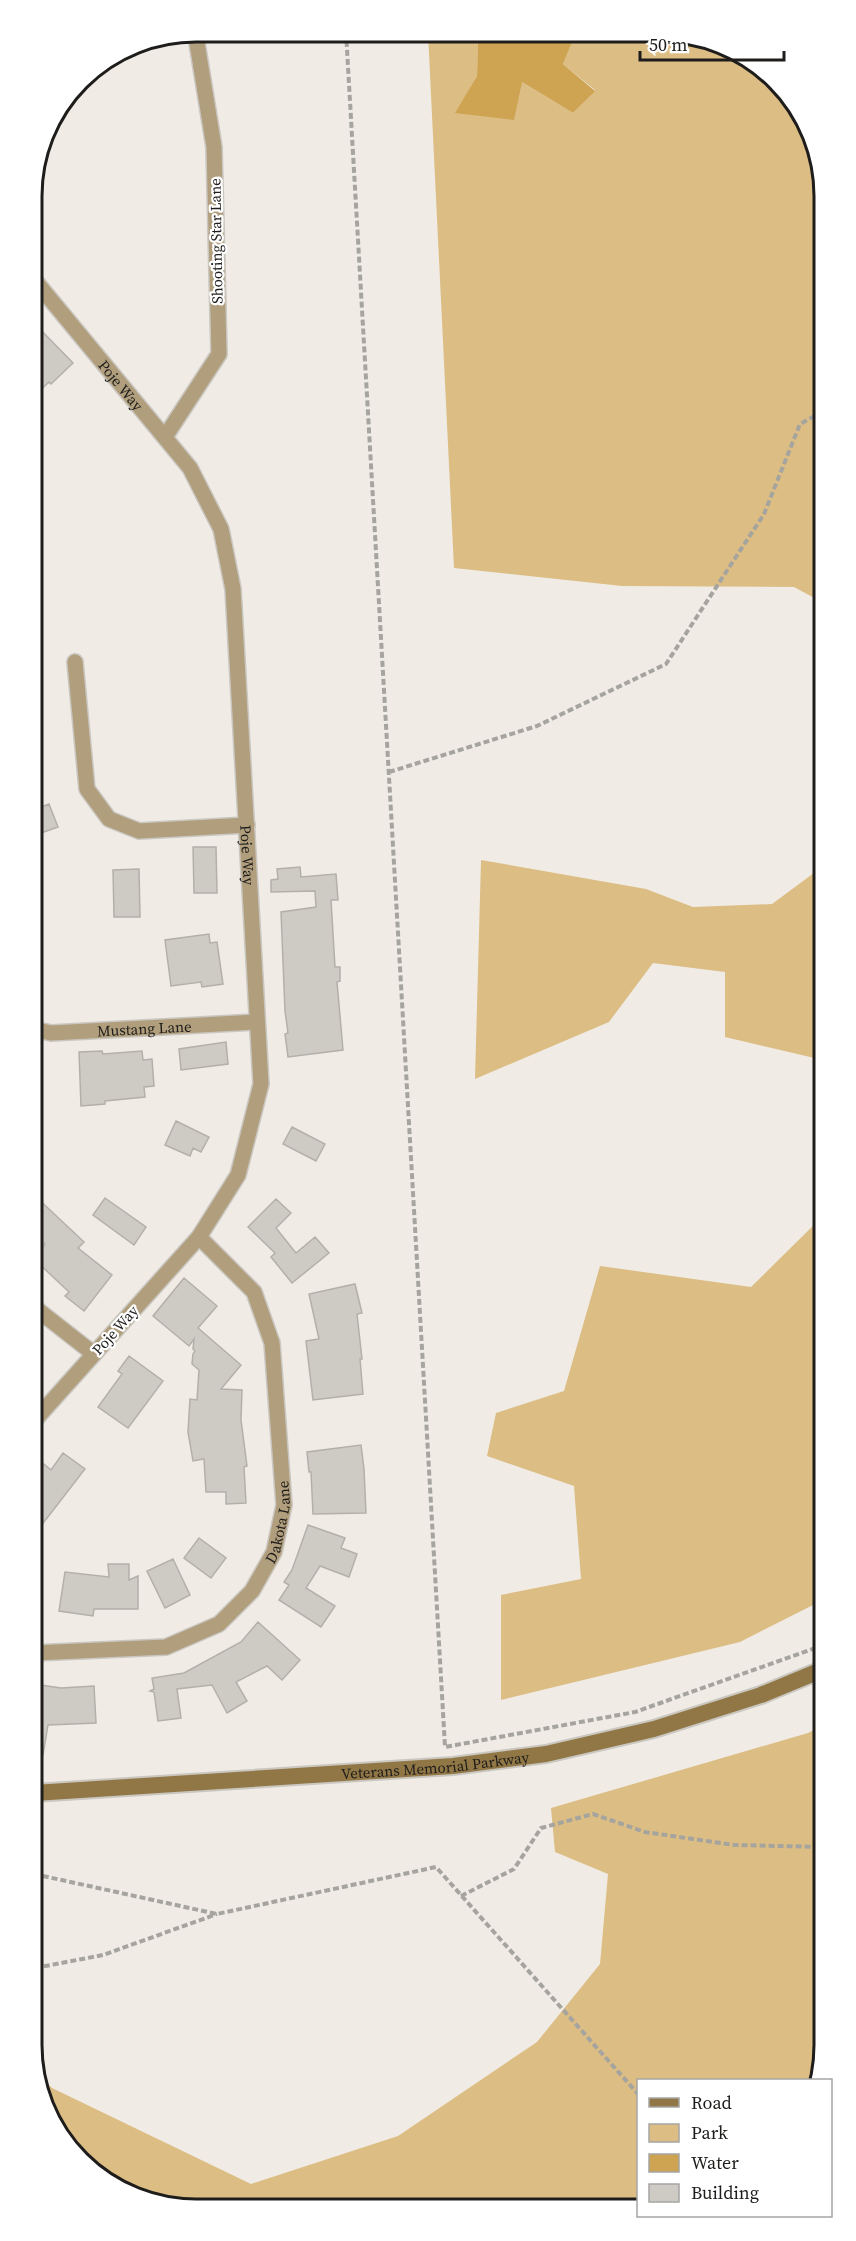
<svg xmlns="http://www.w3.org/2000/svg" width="856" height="2241" font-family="'Source Serif 4',serif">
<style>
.green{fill:#dcbd84}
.water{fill:#cea453}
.building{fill:#cecbc5;stroke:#b3b0aa;stroke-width:1.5}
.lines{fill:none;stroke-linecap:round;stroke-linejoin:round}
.minor-casing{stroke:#cac7c1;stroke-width:18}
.secondary-casing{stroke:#cac7c1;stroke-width:20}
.path{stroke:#a6a49e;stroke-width:4;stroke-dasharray:6 3;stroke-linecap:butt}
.minor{stroke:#b09e7d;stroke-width:15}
.secondary{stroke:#917745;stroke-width:16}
.labels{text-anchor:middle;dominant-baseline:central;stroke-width:4.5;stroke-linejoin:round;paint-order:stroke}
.street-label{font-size:15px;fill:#1e1d1b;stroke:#fff}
.rim{fill:none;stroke:#1e1d1b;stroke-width:3}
</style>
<rect width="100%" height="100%" fill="#f0ece5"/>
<path class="green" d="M 428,33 L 478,33 L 477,76 L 456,113 L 522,82 L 573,113 L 595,90 L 563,64 L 572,39 L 528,34 L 692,35 L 776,80 L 821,164 L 822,602 L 794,587 L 622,586 L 454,568 Z
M 481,860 L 646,889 L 693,907 L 772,904 L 822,867 L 823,1060 L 725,1037 L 725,972 L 653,963 L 609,1022 L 475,1079 Z
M 823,1216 L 823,1600 L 740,1642 L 501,1700 L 501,1595 L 581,1579 L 574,1486 L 487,1456 L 496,1413 L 564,1391 L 600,1266 L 751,1287 Z
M 824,1725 L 824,2055 L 818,2080 L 638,2080 L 638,2206 L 165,2206 L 80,2161 L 35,2077 L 35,2072 L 52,2088 L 251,2184 L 398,2136 L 537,2042 L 600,1964 L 608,1874 L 555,1852 L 551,1808 L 808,1733 Z"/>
<path class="water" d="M 478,33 L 528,34 L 573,39 L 563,64 L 595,91 L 573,113 L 522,82 L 514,120 L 455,113 L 477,76 Z"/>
<path class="building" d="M 32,321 L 73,363 L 51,384 L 49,382 L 32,398 Z
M 49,804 L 58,827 L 33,836 L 33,810 Z
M 193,847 L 216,847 L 217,893 L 194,893 Z
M 300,867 L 301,877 L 336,874 L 338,900 L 331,900 L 335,967 L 340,967 L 340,981 L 337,982 L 343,1050 L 288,1057 L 285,1034 L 288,1033 L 285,1011 L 281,912 L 316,907 L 315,891 L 271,892 L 271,880 L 278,879 L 277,869 Z
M 139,869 L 140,917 L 114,917 L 113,870 Z
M 209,934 L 210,943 L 217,942 L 223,984 L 202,987 L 201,982 L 171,986 L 165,940 Z
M 226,1042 L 228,1064 L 181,1070 L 179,1049 Z
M 102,1051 L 103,1054 L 142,1051 L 143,1060 L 152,1059 L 154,1086 L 144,1087 L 145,1097 L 105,1101 L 105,1104 L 81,1106 L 79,1052 Z
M 176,1121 L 209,1137 L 201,1152 L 193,1148 L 190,1156 L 165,1145 Z
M 292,1127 L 325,1144 L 316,1161 L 283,1144 Z
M 33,1194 L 84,1242 L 78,1248 L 112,1275 L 84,1311 L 65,1296 L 69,1292 L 34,1259 L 45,1244 L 33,1235 Z
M 105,1198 L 146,1227 L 134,1245 L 93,1215 Z
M 276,1199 L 291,1213 L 276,1228 L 296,1253 L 315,1237 L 329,1253 L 292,1283 L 271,1257 L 275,1253 L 248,1227 Z
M 184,1278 L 217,1306 L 198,1328 L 241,1365 L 221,1389 L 242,1390 L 241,1420 L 247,1466 L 244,1467 L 246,1503 L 226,1504 L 226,1492 L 206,1492 L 204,1459 L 193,1461 L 188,1432 L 190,1399 L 197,1400 L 199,1370 L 192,1364 L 193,1354 L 195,1351 L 193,1349 L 194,1339 L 189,1346 L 153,1316 Z
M 355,1284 L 362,1313 L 357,1314 L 362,1359 L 360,1359 L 363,1394 L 313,1400 L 306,1341 L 319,1339 L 309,1294 Z
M 129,1356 L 163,1381 L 128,1428 L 98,1407 L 122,1374 L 118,1371 Z
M 361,1445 L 364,1469 L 366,1513 L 313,1514 L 311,1472 L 309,1472 L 307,1452 Z
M 63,1453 L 85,1469 L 34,1535 L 34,1477 L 44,1464 L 51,1470 Z
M 308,1525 L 345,1538 L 341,1548 L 357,1554 L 349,1577 L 320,1566 L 306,1588 L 335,1606 L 321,1627 L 279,1600 L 289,1585 L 284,1582 L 292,1570 Z
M 199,1538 L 226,1558 L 211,1578 L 184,1558 Z
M 173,1559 L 190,1595 L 165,1608 L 147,1571 Z
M 108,1564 L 129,1564 L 129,1580 L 138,1576 L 138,1609 L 94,1609 L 93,1616 L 59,1611 L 65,1572 L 109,1577 Z
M 258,1622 L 300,1660 L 282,1680 L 267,1666 L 236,1682 L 247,1701 L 227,1713 L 212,1685 L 177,1689 L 181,1718 L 158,1721 L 154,1692 L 150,1691 L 154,1689 L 152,1678 L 184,1673 L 241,1642 Z
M 34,1684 L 61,1688 L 94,1686 L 96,1723 L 48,1725 L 43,1755 L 34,1755 Z"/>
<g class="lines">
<g class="minor-casing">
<g id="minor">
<path id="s1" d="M 32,277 L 190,468 L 221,529 L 233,589 L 261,1084 L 238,1175 L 199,1237 L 34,1421"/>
<path d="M 165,437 L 219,354 L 214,147 L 196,37 L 192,32"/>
<path d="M 75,662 L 87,789 L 109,819 L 139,831 L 247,825"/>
<path id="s2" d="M 33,1029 L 51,1033 L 257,1022"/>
<path d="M 34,1307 L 94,1354"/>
<path id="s3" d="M 34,1653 L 166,1647 L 219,1624 L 252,1591 L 274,1552 L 284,1505 L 272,1343 L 254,1292 L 199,1237"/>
</g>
</g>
<g class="secondary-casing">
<g id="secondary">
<path id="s4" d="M 34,1793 L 453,1766 L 546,1754 L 654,1729 L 761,1695 L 824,1669"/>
</g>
</g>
<path class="path" d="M 346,32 L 445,1747 L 635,1712 L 824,1645
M 389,772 L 537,726 L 666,664 L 764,514 L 800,424 L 822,412
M 34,1874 L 217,1914 L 436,1867 L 638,2094
M 461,1896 L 514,1869 L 541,1828 L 593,1814 L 645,1832 L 734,1845 L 824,1847
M 35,1968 L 103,1955 L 217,1914"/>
<use href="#minor" class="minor"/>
<use href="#secondary" class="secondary"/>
</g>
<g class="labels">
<g class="street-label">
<text transform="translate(216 241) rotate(-91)">Shooting Star Lane</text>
<text stroke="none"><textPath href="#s1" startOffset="140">Poje Way</textPath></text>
<text stroke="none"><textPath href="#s1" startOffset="644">Poje Way</textPath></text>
<text stroke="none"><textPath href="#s2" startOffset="112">Mustang Lane</textPath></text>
<text transform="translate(115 1330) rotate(-48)">Poje Way</text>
<text stroke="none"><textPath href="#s3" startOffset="312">Dakota Lane</textPath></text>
<text stroke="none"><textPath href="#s4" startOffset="402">Veterans Memorial Parkway</textPath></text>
</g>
</g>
<path d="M0 0H856V2241H0ZM196 42H660A154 154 0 0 1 814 196V2045A154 154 0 0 1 660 2199H196A154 154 0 0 1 42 2045V196A154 154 0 0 1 196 42Z" fill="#fff" fill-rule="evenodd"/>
<path class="rim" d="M196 42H660A154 154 0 0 1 814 196V2045A154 154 0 0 1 660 2199H196A154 154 0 0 1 42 2045V196A154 154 0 0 1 196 42Z"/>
<rect x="637" y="2079" width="195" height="138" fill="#ffffff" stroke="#a5a5a4" stroke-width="1.5"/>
<rect x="649" y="2098" width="30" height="9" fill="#917745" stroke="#a5a5a4" stroke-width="1.5"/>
<text x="691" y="2109" font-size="18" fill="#1e1d1b">Road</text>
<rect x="649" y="2124" width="30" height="18" fill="#dcbd84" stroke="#a5a5a4" stroke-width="1.5"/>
<text x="691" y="2139" font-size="18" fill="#1e1d1b">Park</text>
<rect x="649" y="2154" width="30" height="18" fill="#cea453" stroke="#a5a5a4" stroke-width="1.5"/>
<text x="691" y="2169" font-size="18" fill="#1e1d1b">Water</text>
<rect x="649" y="2184" width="30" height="18" fill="#cecbc5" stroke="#a5a5a4" stroke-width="1.5"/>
<text x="691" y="2199" font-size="18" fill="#1e1d1b">Building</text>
<path d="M640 51v9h144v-9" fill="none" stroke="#1e1d1b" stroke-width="3"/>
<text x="649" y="51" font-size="18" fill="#1e1d1b" stroke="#ffffff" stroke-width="4.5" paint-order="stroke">50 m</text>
</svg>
